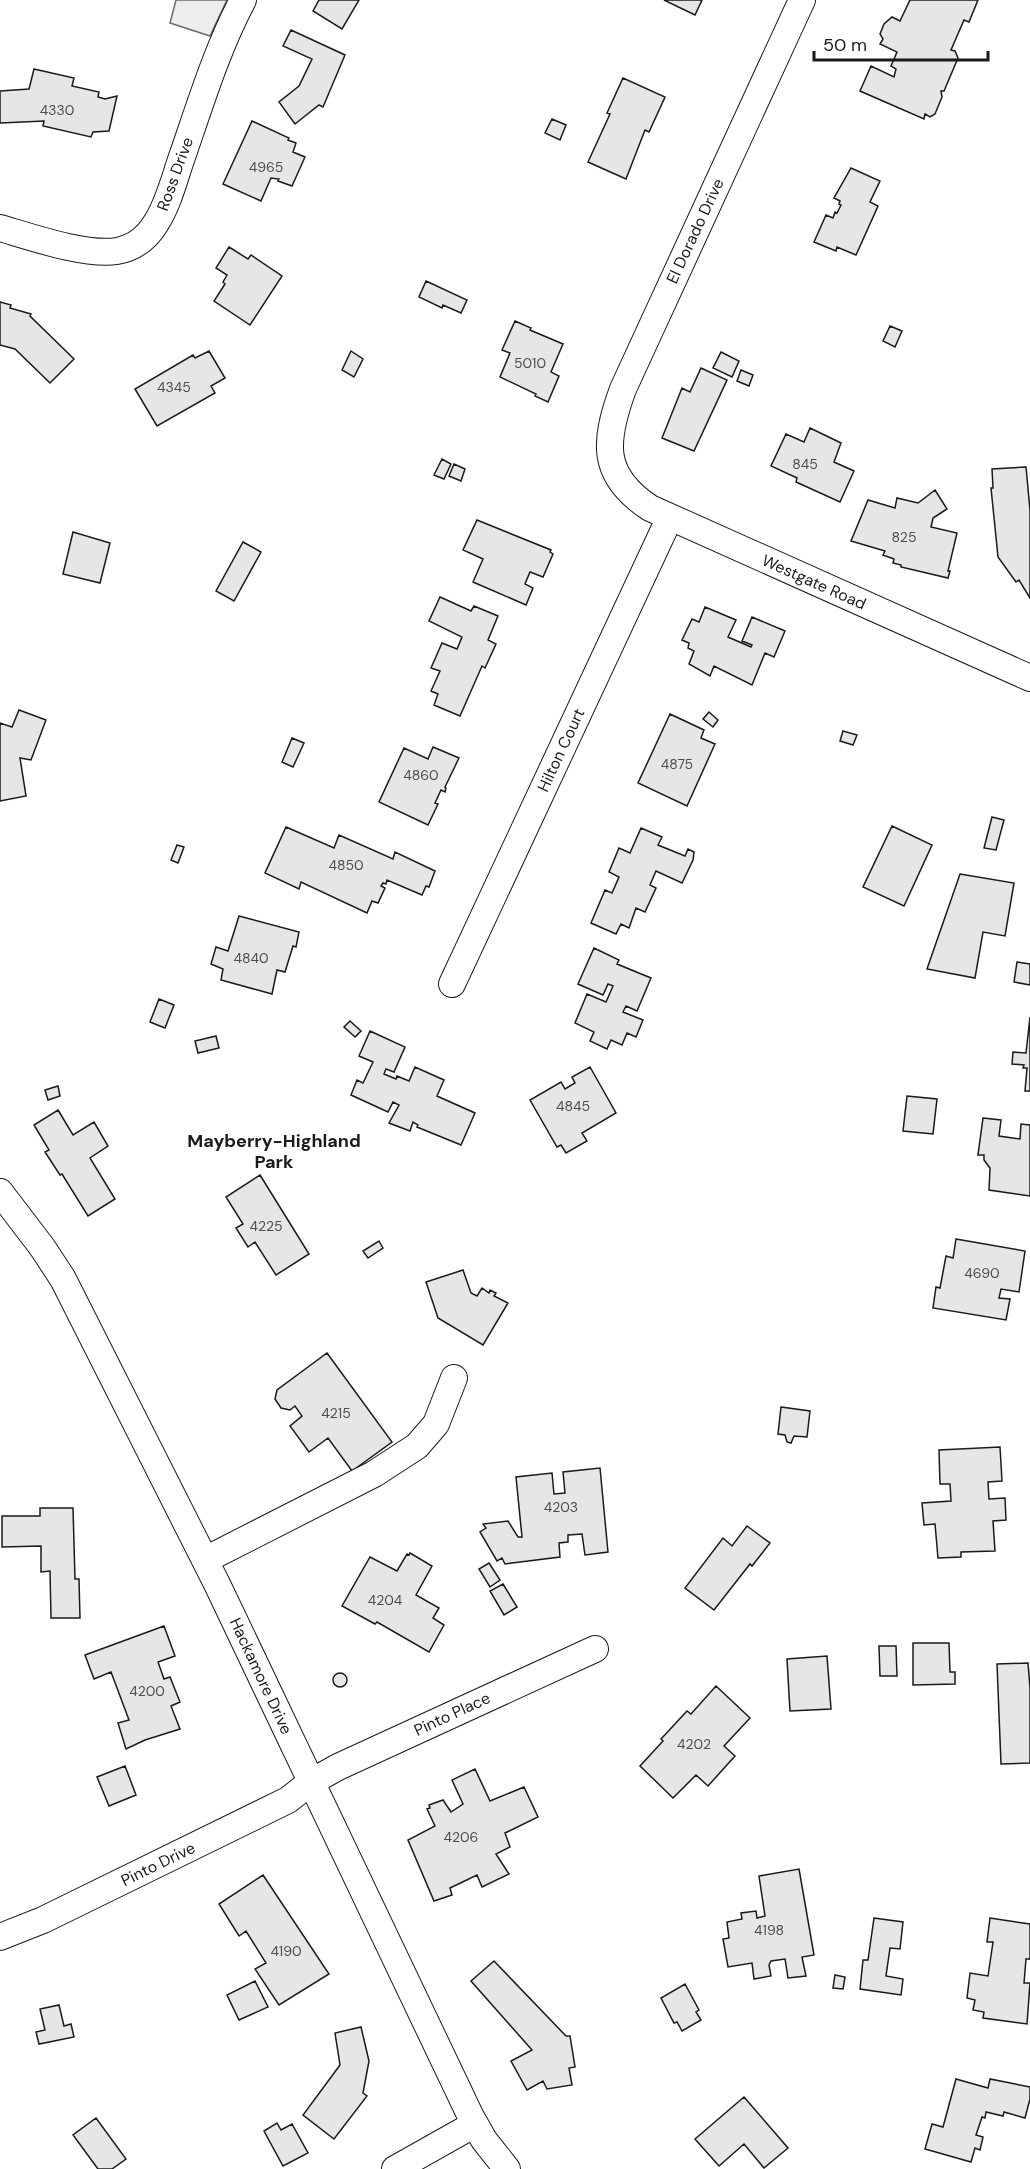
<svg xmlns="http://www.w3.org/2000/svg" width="1030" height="2169" font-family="'DM Sans',sans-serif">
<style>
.green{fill:#ededed;stroke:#6a6a6a;stroke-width:1.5}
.building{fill:#e6e6e6;stroke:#1a1a1a;stroke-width:1.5}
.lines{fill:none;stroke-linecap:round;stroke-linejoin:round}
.minor-casing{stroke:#1a1a1a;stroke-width:28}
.minor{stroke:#fff;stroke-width:26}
.labels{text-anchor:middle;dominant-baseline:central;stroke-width:4.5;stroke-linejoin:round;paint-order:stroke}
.number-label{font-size:14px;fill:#4d4d4d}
.street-label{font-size:16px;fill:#1a1a1a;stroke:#fff}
.neighbourhood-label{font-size:18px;font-weight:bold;fill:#1a1a1a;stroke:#fff}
</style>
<rect width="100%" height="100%" fill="#fff"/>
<path class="green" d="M 176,0 L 227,0 L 210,36 L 170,23 Z"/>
<path class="building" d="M 319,0 L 359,0 L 342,29 L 313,11 Z
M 664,0 L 702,0 L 695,15 Z
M 910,0 L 978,0 L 969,22 L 964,20 L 951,50 L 955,51 L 958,58 L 944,91 L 941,91 L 942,97 L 935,114 L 930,117 L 925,114 L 924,119 L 860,91 L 871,66 L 894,77 L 896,69 L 891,66 L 897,52 L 880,44 L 883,39 L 880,34 L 884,24 L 892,17 L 900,21 Z
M 291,30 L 345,55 L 323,107 L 319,105 L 295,124 L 279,102 L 299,86 L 312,59 L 283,46 Z
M 34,69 L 74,78 L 72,86 L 99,92 L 98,97 L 105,99 L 117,96 L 109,131 L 93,132 L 91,137 L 43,126 L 44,121 L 0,123 L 0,91 L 29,89 Z
M 623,78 L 665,97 L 649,132 L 645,130 L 626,179 L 588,162 L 610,114 L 607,113 Z
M 552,119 L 566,125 L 560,140 L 545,133 Z
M 252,121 L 289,138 L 288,140 L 296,143 L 293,152 L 305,157 L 292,186 L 278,181 L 279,179 L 271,178 L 261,201 L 223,184 Z
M 851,168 L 880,181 L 870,202 L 878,206 L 856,255 L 837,247 L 836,251 L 814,242 L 826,215 L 833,218 L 835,212 L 837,213 L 841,205 L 839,204 L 840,201 L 834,198 Z
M 229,247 L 248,259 L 251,255 L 282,276 L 250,325 L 214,301 L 225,284 L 223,282 L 227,275 L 216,268 Z
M 426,281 L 467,300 L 461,313 L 443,305 L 442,308 L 419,297 Z
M 0,302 L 11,305 L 10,308 L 31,314 L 30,316 L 74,359 L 50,383 L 15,349 L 0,345 Z
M 515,321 L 531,328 L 530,330 L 563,344 L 551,372 L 559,376 L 548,402 L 535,396 L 536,394 L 500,377 L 510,353 L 502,350 Z
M 890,326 L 902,331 L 895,347 L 883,341 Z
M 209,351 L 225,378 L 211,386 L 215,393 L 157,426 L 135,389 L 193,355 L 195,358 Z
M 351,351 L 363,359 L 354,377 L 342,370 Z
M 721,352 L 739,361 L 732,377 L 713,368 Z
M 701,368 L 727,380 L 694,451 L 662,438 L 682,388 L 690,392 Z
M 741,370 L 753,375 L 749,386 L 737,381 Z
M 810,428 L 841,443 L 834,462 L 854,471 L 840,502 L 796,482 L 797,478 L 771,466 L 786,434 L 804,442 Z
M 442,459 L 451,464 L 444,479 L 434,475 Z
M 454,464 L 465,469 L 461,481 L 449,476 Z
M 1026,467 L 1030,510 L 1030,598 L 1019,580 L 1016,582 L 998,557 L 991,488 L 993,488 L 992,469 Z
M 935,490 L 947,509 L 933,518 L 931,527 L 957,533 L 948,571 L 950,571 L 948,578 L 901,567 L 901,565 L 893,563 L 894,559 L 883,555 L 885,551 L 851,541 L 868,500 L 895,508 L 897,498 L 918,503 Z
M 477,520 L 551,550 L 550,552 L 553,554 L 543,577 L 530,572 L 525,584 L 533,588 L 526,605 L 473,582 L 483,559 L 463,550 Z
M 73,532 L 110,543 L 100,583 L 63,574 Z
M 243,542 L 261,552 L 234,601 L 216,591 Z
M 440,597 L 471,611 L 474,606 L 498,616 L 488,640 L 496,644 L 485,668 L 482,666 L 460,716 L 434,705 L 438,694 L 431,691 L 440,671 L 431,668 L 442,643 L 457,649 L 462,637 L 429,621 Z
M 705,607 L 736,620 L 728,637 L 751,647 L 752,645 L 742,641 L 752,617 L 785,631 L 774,657 L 765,653 L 752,685 L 714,666 L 710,676 L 689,664 L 694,651 L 688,648 L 689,643 L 682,640 L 692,619 L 699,622 Z
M 19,710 L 46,720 L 31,760 L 20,758 L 26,796 L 0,801 L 0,723 L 12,727 Z
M 709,712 L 718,720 L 713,727 L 703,719 Z
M 670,714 L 704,730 L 701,738 L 715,744 L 687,806 L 638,783 Z
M 843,731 L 857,735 L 853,745 L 840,741 Z
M 292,738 L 304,743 L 293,767 L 282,762 Z
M 433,747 L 459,758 L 445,787 L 446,788 L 445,792 L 441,790 L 435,803 L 438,804 L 428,825 L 379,802 L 404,748 L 428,759 Z
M 992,817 L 1004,820 L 996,850 L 984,848 Z
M 892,826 L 932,845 L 904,906 L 863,887 Z
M 286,827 L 334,848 L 339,835 L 393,859 L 395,852 L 435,871 L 429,887 L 426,886 L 422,895 L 387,880 L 386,884 L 383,883 L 381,886 L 385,888 L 378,903 L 372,901 L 367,913 L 301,882 L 299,889 L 265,873 Z
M 641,828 L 662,837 L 658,845 L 685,856 L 688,849 L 694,852 L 693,860 L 682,883 L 656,871 L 650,885 L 656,888 L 645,912 L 636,908 L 629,928 L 621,924 L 616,934 L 591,923 L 605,890 L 612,893 L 619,877 L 609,872 L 619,848 L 630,853 Z
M 177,845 L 184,847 L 178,863 L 171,860 Z
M 960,874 L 1014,883 L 1005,936 L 983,932 L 975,978 L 927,969 Z
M 239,916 L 299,932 L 296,947 L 293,946 L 285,972 L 277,970 L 272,994 L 221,980 L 223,969 L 211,964 L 216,947 L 228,951 Z
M 594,948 L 619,960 L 617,964 L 651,978 L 637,1011 L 626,1006 L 623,1012 L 643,1020 L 636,1037 L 627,1033 L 622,1045 L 611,1040 L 607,1049 L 590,1041 L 594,1032 L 575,1023 L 587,994 L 606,1002 L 613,986 L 608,984 L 603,995 L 578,984 Z
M 1017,962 L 1030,964 L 1030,985 L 1014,982 Z
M 159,999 L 174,1005 L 165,1028 L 150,1022 Z
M 1030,1017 L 1030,1091 L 1025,1091 L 1027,1068 L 1023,1068 L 1024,1065 L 1012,1064 L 1013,1052 L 1026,1053 Z
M 350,1021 L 361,1031 L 355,1037 L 344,1027 Z
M 370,1031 L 405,1047 L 394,1072 L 386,1069 L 384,1074 L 396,1079 L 397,1076 L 409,1081 L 415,1067 L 444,1080 L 437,1096 L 475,1113 L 461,1145 L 417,1127 L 418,1125 L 413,1122 L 410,1131 L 389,1123 L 399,1105 L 393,1102 L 388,1112 L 351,1095 L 357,1080 L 363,1083 L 373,1062 L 359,1056 Z
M 216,1036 L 219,1048 L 198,1053 L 195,1041 Z
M 590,1067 L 616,1113 L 582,1133 L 587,1141 L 566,1153 L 561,1145 L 557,1147 L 530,1100 L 561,1082 L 565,1089 L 575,1083 L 572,1077 Z
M 58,1086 L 60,1096 L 48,1100 L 45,1090 Z
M 907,1096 L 937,1099 L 933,1134 L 903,1131 Z
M 58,1110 L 73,1135 L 94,1122 L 108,1146 L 90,1158 L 115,1199 L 88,1216 L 62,1174 L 60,1175 L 45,1152 L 49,1150 L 34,1125 Z
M 983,1118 L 1001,1120 L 999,1136 L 1020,1139 L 1021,1124 L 1030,1125 L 1030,1196 L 989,1190 L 990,1168 L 984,1160 L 984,1155 L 978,1155 Z
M 260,1175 L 309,1254 L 276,1275 L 255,1242 L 248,1247 L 236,1228 L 243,1224 L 226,1197 Z
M 956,1239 L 1025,1251 L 1019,1292 L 1001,1289 L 999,1298 L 1010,1299 L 1006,1320 L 933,1308 L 936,1287 L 940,1288 L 946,1256 L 953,1258 Z
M 379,1241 L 383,1248 L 368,1258 L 363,1251 Z
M 463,1270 L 471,1293 L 477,1296 L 482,1288 L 489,1293 L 490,1290 L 496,1293 L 494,1296 L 508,1303 L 483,1345 L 438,1318 L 426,1282 Z
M 327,1353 L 392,1442 L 352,1471 L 328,1438 L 309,1452 L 290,1426 L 302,1416 L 295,1406 L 290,1410 L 281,1408 L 275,1399 L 277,1390 Z
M 781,1407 L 810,1411 L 807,1437 L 794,1436 L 791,1443 L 787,1442 L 785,1435 L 778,1434 Z
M 1000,1447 L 1002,1481 L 988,1482 L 989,1499 L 1005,1498 L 1006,1520 L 993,1521 L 995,1551 L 961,1552 L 961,1557 L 938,1558 L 935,1524 L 924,1525 L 922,1503 L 951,1501 L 950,1484 L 940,1484 L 939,1450 Z
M 600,1468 L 608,1552 L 585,1555 L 582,1534 L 568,1535 L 568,1542 L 559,1543 L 560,1557 L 505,1564 L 502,1558 L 497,1561 L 480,1532 L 486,1528 L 483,1524 L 508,1521 L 518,1537 L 522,1537 L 516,1477 L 552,1473 L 554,1494 L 565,1493 L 563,1472 Z
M 40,1508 L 73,1508 L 75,1579 L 79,1579 L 80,1618 L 51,1618 L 50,1571 L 41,1572 L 41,1546 L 2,1547 L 2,1516 L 40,1516 Z
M 747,1526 L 770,1543 L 752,1566 L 750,1564 L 714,1610 L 685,1588 L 723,1538 L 732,1546 Z
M 410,1553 L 432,1566 L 416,1595 L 439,1608 L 433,1618 L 444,1625 L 429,1652 L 377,1622 L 375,1624 L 342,1606 L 370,1557 L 397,1571 L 407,1554 L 409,1555 Z
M 489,1563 L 500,1580 L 490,1587 L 479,1569 Z
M 503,1584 L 517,1607 L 504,1615 L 490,1591 Z
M 164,1626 L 175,1656 L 158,1662 L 164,1679 L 170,1677 L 180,1702 L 171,1706 L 180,1729 L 145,1740 L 126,1749 L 118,1723 L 129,1720 L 111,1672 L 94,1679 L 85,1655 Z
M 913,1643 L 949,1643 L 950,1672 L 955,1672 L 955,1684 L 913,1685 Z
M 879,1646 L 896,1646 L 897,1676 L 880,1676 Z
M 827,1656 L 831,1709 L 790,1711 L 787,1659 Z
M 1028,1663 L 1030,1688 L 1030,1763 L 1001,1764 L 997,1664 Z
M333 1680a7 7 0 1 1 14 0a7 7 0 1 1-14 0Z
M 716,1686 L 750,1718 L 724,1746 L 735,1756 L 708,1786 L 696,1775 L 673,1798 L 640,1766 L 663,1741 L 661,1739 L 687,1711 L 691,1714 Z
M 125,1766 L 136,1795 L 109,1806 L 97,1777 Z
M 475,1769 L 490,1801 L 524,1787 L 538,1817 L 505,1833 L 510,1847 L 496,1854 L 509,1874 L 482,1887 L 477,1875 L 450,1888 L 452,1895 L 434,1901 L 408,1840 L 435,1826 L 427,1809 L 430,1808 L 429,1805 L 443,1800 L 451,1812 L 463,1804 L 452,1780 Z
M 799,1869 L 814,1955 L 802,1957 L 806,1976 L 788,1978 L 785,1959 L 771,1961 L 769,1965 L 771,1976 L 754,1979 L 752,1963 L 728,1967 L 723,1939 L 729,1938 L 727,1922 L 742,1919 L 741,1913 L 756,1911 L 757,1918 L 765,1916 L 759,1876 Z
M 263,1875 L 329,1974 L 279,2005 L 255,1969 L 266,1963 L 246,1931 L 239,1936 L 219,1904 Z
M 874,1918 L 903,1922 L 900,1949 L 890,1948 L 886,1976 L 903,1979 L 901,1995 L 860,1989 L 863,1960 L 868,1960 Z
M 990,1918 L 1030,1924 L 1030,1959 L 1026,1959 L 1024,1983 L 1030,1983 L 1027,2024 L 983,2018 L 984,2012 L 973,2010 L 975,2000 L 967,1998 L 970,1973 L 988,1976 L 993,1942 L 987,1942 Z
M 494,1961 L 566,2036 L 570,2036 L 575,2067 L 569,2068 L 572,2085 L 547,2089 L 543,2081 L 527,2090 L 511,2061 L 532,2050 L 471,1981 Z
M 835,1975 L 845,1977 L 843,1989 L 833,1988 Z
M 255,1981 L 268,2007 L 239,2020 L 227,1995 Z
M 685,1984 L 699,2010 L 696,2012 L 701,2020 L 682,2031 L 677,2022 L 674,2023 L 661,1998 Z
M 59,2005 L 64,2026 L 71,2024 L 74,2037 L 39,2044 L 36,2032 L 45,2030 L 40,2009 Z
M 361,2027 L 369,2061 L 363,2093 L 367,2096 L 334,2139 L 303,2115 L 340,2065 L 335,2033 Z
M 956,2079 L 988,2088 L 990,2079 L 1030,2087 L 1030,2099 L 1025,2118 L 1004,2112 L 1003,2116 L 986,2112 L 985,2118 L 982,2117 L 976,2135 L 983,2137 L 980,2150 L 975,2148 L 971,2162 L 925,2149 L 932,2124 L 943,2127 Z
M 744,2097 L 788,2148 L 764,2168 L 744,2144 L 719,2166 L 695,2139 Z
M 96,2118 L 126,2159 L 112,2169 L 98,2169 L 73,2135 Z
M 277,2123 L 281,2130 L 292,2124 L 308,2153 L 283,2166 L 264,2131 Z"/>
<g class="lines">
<g class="minor-casing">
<path id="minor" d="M 802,0 L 623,389 C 604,441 600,475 650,508 L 1030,678
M 0,228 C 31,237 86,256 117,251 C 134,248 147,238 156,223 C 169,203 175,176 183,154 C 201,102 217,49 243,0
M 452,984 L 670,517
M 0,1192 L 42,1247 L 63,1279 L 217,1584 L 471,2117 L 484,2140 L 507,2169
M 205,1560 L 374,1474 L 417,1446 L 436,1424 L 454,1378
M 0,1937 L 43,1920 L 288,1800 L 311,1782 L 338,1767 L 595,1649
M 395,2169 L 475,2124"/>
</g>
<use href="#minor" class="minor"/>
</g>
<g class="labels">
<g class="number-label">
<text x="57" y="110">4330</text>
<text x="266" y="167">4965</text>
<text x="530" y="363">5010</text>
<text x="174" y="387">4345</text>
<text x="805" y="464">845</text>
<text x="904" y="537">825</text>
<text x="677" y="764">4875</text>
<text x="421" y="775">4860</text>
<text x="346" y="865">4850</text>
<text x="251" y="958">4840</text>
<text x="573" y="1106">4845</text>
<text x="266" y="1226">4225</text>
<text x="982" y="1273">4690</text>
<text x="336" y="1413">4215</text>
<text x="561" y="1507">4203</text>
<text x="385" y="1600">4204</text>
<text x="147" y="1691">4200</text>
<text x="694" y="1744">4202</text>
<text x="461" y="1837">4206</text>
<text x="769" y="1930">4198</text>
<text x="286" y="1951">4190</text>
</g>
<g class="street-label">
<text transform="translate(175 174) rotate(-70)">Ross Drive</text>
<text transform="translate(695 231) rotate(-65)">El Dorado Drive</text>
<text transform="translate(814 582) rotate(24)">Westgate Road</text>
<text transform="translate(561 750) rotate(-65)">Hilton Court</text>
<text transform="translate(261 1676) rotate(65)">Hackamore Drive</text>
<text transform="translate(452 1714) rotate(-25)">Pinto Place</text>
<text transform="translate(158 1864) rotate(-26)">Pinto Drive</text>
</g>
<g class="neighbourhood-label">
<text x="274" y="1141">Mayberry-Highland<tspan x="274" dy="21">Park</tspan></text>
</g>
</g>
<path d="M814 51v9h174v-9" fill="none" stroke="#1a1a1a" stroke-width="3"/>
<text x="823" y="51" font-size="18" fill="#1a1a1a" stroke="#ffffff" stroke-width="4.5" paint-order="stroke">50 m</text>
</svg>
